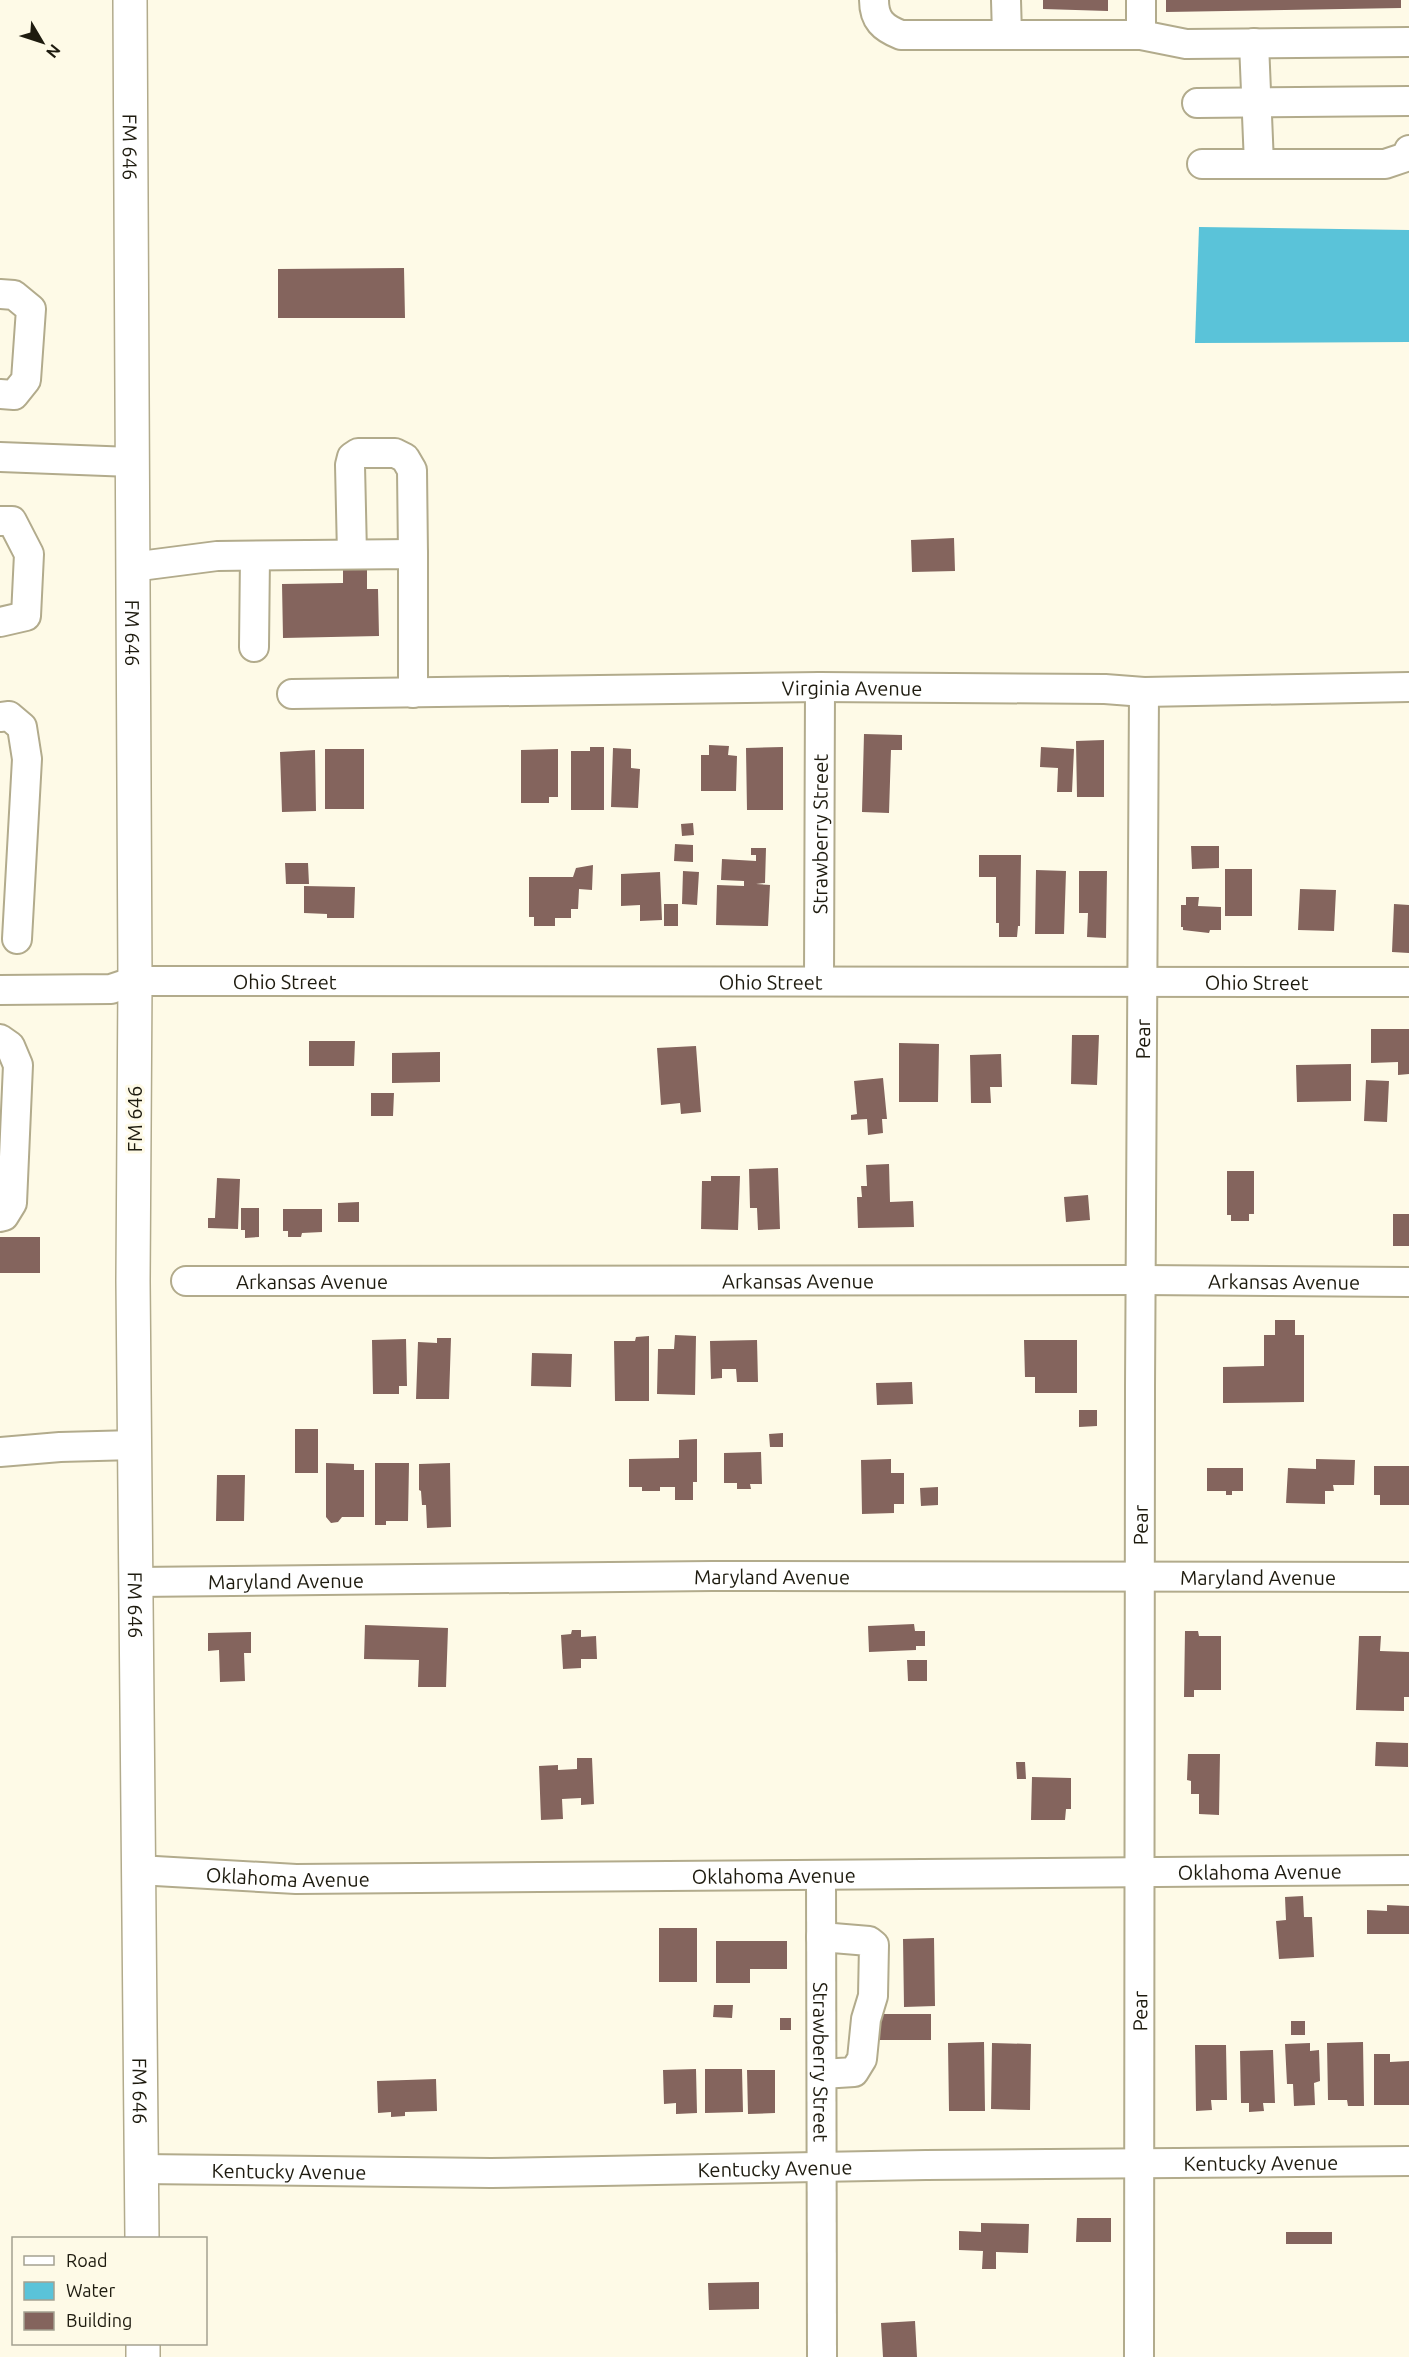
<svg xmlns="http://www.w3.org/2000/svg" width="1409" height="2357" font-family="Ubuntu,sans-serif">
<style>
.water{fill:#5ac3d9}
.building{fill:#84645d}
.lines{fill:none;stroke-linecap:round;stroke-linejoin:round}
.minor-casing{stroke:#b2ab8c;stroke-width:32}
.major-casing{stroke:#b2ab8c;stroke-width:36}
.minor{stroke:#fff;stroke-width:28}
.major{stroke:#fff;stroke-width:33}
.labels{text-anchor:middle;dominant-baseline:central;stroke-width:6;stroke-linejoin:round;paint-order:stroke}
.street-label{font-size:20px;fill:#1e1b0f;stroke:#fefae7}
</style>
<rect width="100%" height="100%" fill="#fefae7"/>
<path class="water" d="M 1199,227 L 1409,230 L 1409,342 L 1195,343 Z"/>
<path class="building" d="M 1043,0 L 1108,0 L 1108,11 L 1043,9 Z
M 1166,0 L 1401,0 L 1401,8 L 1166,12 Z
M 404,268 L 405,318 L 278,318 L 278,269 Z
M 954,538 L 955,571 L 912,572 L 911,540 Z
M 367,565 L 367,589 L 378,589 L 379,636 L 283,638 L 282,584 L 343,583 L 343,566 Z
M 864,734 L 902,735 L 902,750 L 891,750 L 889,813 L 862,812 Z
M 1104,740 L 1104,797 L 1077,797 L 1076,741 Z
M 709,745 L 729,746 L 728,755 L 737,756 L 736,791 L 701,791 L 701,755 L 709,755 Z
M 590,747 L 604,747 L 604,810 L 571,810 L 571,751 L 590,751 Z
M 783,747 L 783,810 L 747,810 L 746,748 Z
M 1041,747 L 1074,749 L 1072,792 L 1057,792 L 1058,768 L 1040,767 Z
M 613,748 L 631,749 L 631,768 L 640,769 L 638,808 L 611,807 Z
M 325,749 L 364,749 L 364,809 L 325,809 Z
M 558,749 L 558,797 L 549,797 L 549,803 L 521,803 L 521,750 Z
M 315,750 L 316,811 L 282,812 L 280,752 Z
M 693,823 L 694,835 L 682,836 L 681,824 Z
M 675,844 L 693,845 L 693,862 L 674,861 Z
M 1191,846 L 1219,846 L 1219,868 L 1192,869 Z
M 751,848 L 766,848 L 765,883 L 756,884 L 770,885 L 768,926 L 716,925 L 717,885 L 744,886 L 744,881 L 721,880 L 722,859 L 756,861 L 756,855 L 751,855 Z
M 979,855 L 1021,855 L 1020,926 L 1018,926 L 1017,937 L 999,937 L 999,923 L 996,923 L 996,877 L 979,877 Z
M 285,863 L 308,863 L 309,884 L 286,884 Z
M 593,865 L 592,890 L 579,889 L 578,909 L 571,909 L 571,918 L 555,918 L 555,926 L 534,926 L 534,917 L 529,917 L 529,877 L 573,877 L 576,868 Z
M 1225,869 L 1252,869 L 1252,916 L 1225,916 Z
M 1036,870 L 1066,871 L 1064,934 L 1035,934 Z
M 683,871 L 699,872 L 697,905 L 682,904 Z
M 1079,871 L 1107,871 L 1106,938 L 1087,937 L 1088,913 L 1079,913 Z
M 660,872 L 662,920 L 640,921 L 640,905 L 621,906 L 621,874 Z
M 304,886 L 355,887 L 354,918 L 327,918 L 327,914 L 304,913 Z
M 1300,889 L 1336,890 L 1334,931 L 1298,930 Z
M 1186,897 L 1199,897 L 1198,906 L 1221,907 L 1221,930 L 1210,930 L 1209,933 L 1183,930 L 1183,927 L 1181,927 L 1181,905 L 1186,905 Z
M 664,904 L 678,904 L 678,926 L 664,926 Z
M 1394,904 L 1409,905 L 1409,953 L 1392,952 Z
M 1371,1029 L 1409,1029 L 1409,1074 L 1398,1075 L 1398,1062 L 1371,1063 Z
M 1072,1035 L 1099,1035 L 1097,1085 L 1071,1084 Z
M 309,1041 L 355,1041 L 354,1066 L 309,1066 Z
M 899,1043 L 939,1044 L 938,1102 L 899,1102 Z
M 696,1046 L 701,1112 L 681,1114 L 680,1103 L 661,1105 L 657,1048 Z
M 440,1052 L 440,1082 L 392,1083 L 392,1053 Z
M 1001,1054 L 1002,1087 L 990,1087 L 991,1103 L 971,1103 L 970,1055 Z
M 1351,1064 L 1351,1101 L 1297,1102 L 1296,1065 Z
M 883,1078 L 887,1119 L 882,1119 L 883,1133 L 868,1135 L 867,1119 L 851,1120 L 851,1115 L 857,1114 L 854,1081 Z
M 1366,1080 L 1389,1081 L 1387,1122 L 1364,1121 Z
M 371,1093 L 394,1093 L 393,1116 L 371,1116 Z
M 889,1164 L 890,1202 L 913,1201 L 914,1227 L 858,1228 L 857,1197 L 862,1197 L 861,1186 L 867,1186 L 866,1165 Z
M 778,1168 L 780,1229 L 758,1230 L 757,1208 L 750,1208 L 749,1169 Z
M 1227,1171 L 1254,1171 L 1254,1214 L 1249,1214 L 1249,1221 L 1231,1221 L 1231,1215 L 1227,1215 Z
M 711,1176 L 740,1176 L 738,1230 L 701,1229 L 702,1181 L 711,1181 Z
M 217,1178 L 240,1179 L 238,1229 L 208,1228 L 208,1218 L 215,1218 Z
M 1088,1195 L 1090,1220 L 1066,1222 L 1064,1197 Z
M 359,1202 L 359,1222 L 338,1222 L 338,1203 Z
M 241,1208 L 259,1208 L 259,1237 L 245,1238 L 245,1230 L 241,1230 Z
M 283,1209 L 322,1209 L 322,1232 L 302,1233 L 301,1237 L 288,1237 L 288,1231 L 283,1231 Z
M 1393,1214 L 1409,1214 L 1409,1246 L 1393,1246 Z
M 0,1237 L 40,1237 L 40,1273 L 0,1273 Z
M 1275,1320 L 1295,1320 L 1295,1335 L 1304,1335 L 1304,1402 L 1223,1403 L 1223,1367 L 1264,1366 L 1264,1335 L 1275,1335 Z
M 675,1335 L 696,1336 L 695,1395 L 657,1394 L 658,1349 L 674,1349 Z
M 649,1336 L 649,1401 L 615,1401 L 614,1341 L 635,1341 L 636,1337 Z
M 437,1338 L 451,1338 L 449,1399 L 416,1399 L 418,1342 L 437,1343 Z
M 406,1339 L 407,1386 L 399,1386 L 399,1394 L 373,1394 L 372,1340 Z
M 757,1340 L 758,1382 L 737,1382 L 736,1369 L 722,1369 L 722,1378 L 711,1379 L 710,1341 Z
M 1024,1340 L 1077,1340 L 1077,1393 L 1035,1393 L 1035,1377 L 1025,1377 Z
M 532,1353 L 572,1354 L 571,1387 L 531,1386 Z
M 912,1382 L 913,1404 L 877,1405 L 876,1383 Z
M 1079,1410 L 1097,1410 L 1097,1426 L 1079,1427 Z
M 295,1429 L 318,1429 L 318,1473 L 295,1473 Z
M 783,1433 L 783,1447 L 770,1447 L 769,1434 Z
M 697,1439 L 697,1482 L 693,1482 L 693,1500 L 675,1500 L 675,1487 L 660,1487 L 660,1491 L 642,1491 L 642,1487 L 629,1487 L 629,1459 L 679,1458 L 679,1440 Z
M 761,1452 L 762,1484 L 750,1484 L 751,1489 L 737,1489 L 737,1483 L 724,1483 L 724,1453 Z
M 891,1459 L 891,1473 L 904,1473 L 904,1504 L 894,1504 L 894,1513 L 862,1514 L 861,1460 Z
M 1316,1459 L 1355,1460 L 1354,1485 L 1333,1485 L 1334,1491 L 1325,1491 L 1325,1504 L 1286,1503 L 1288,1468 L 1316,1469 Z
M 326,1463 L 354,1464 L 354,1470 L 364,1470 L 364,1517 L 342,1517 L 338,1522 L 331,1523 L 326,1517 Z
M 375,1463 L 409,1463 L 408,1521 L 386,1521 L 386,1525 L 375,1525 Z
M 450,1463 L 451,1527 L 427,1528 L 426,1505 L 422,1505 L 421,1491 L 419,1490 L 419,1464 Z
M 1374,1466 L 1409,1466 L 1409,1505 L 1380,1505 L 1380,1495 L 1374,1495 Z
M 1207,1468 L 1243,1468 L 1243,1491 L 1232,1491 L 1232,1495 L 1226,1495 L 1226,1491 L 1207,1491 Z
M 217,1475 L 245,1475 L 244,1521 L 216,1521 Z
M 938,1487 L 938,1505 L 921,1506 L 920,1488 Z
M 914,1624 L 915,1631 L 925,1631 L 925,1646 L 916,1646 L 916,1650 L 869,1652 L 868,1626 Z
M 365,1625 L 448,1628 L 446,1687 L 418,1687 L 419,1660 L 364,1659 Z
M 572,1630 L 581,1630 L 581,1637 L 596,1636 L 597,1659 L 581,1659 L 581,1668 L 563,1669 L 561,1635 L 571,1634 Z
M 1185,1631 L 1198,1631 L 1199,1636 L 1221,1636 L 1221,1690 L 1194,1690 L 1194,1697 L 1184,1697 Z
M 251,1632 L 251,1653 L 244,1653 L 245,1681 L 220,1682 L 219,1650 L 208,1651 L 208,1633 Z
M 1359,1636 L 1381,1636 L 1380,1651 L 1409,1652 L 1409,1697 L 1404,1697 L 1404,1711 L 1356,1710 Z
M 907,1660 L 927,1660 L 927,1681 L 908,1681 Z
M 1376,1742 L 1408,1743 L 1408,1767 L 1375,1766 Z
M 1188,1754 L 1220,1754 L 1219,1815 L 1199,1814 L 1199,1794 L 1191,1794 L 1191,1781 L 1187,1780 Z
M 577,1758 L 592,1758 L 594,1804 L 581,1805 L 581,1798 L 562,1799 L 563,1819 L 541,1820 L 539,1766 L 558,1765 L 558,1770 L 577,1769 Z
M 1016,1762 L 1025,1762 L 1026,1779 L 1017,1779 Z
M 1032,1777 L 1071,1778 L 1071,1809 L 1066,1809 L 1065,1820 L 1031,1820 Z
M 1303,1896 L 1304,1917 L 1312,1917 L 1314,1957 L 1279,1959 L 1276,1921 L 1286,1920 L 1285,1897 Z
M 1387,1905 L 1409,1906 L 1409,1934 L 1367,1934 L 1367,1910 L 1387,1911 Z
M 659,1928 L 697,1928 L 697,1982 L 659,1982 Z
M 934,1938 L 935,2006 L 904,2007 L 903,1939 Z
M 716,1941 L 787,1941 L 787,1969 L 750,1969 L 750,1983 L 716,1983 Z
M 714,2005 L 733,2005 L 732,2018 L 713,2017 Z
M 871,2014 L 931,2014 L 931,2040 L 871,2040 Z
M 780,2018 L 791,2018 L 791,2030 L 780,2030 Z
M 1291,2021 L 1305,2021 L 1305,2035 L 1291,2035 Z
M 984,2042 L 985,2111 L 949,2111 L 948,2043 Z
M 1363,2042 L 1364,2106 L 1348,2106 L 1347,2100 L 1328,2100 L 1327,2043 Z
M 992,2043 L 1031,2044 L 1030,2110 L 991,2109 Z
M 1310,2043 L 1310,2051 L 1319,2050 L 1320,2081 L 1314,2083 L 1315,2105 L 1294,2106 L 1293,2084 L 1287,2084 L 1285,2044 Z
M 1195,2045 L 1226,2045 L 1227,2100 L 1211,2100 L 1212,2110 L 1196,2111 Z
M 1273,2050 L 1275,2103 L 1263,2103 L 1264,2111 L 1249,2112 L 1249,2103 L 1241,2103 L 1240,2051 Z
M 1374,2054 L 1390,2054 L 1390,2062 L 1409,2061 L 1409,2105 L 1374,2105 Z
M 696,2069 L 697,2113 L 676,2114 L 676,2103 L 664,2104 L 663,2070 Z
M 705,2069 L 742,2069 L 743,2112 L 705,2113 Z
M 747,2070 L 775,2070 L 775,2113 L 748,2114 Z
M 436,2079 L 437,2111 L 405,2112 L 405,2116 L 391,2117 L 391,2112 L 378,2113 L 377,2081 Z
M 1077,2218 L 1111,2218 L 1111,2242 L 1076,2242 Z
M 981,2223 L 1029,2224 L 1028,2253 L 996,2252 L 996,2269 L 982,2269 L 983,2251 L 959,2250 L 959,2231 L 981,2232 Z
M 1286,2232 L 1332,2232 L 1332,2244 L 1286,2244 Z
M 759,2282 L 759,2309 L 709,2310 L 708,2283 Z
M 915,2321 L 917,2357 L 883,2357 L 881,2323 Z"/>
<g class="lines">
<g class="minor-casing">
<g id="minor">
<path d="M 874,0 C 874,20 883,28 901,35 L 1141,35 L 1186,44 L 1409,42"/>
<path d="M 1006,0 L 1007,35"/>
<path d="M 1141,35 L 1141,0"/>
<path d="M 1254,43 L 1259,164"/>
<path d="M 1197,103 L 1409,101"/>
<path d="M 1202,164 L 1385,164 L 1406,157 L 1409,150"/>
<path d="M 0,294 L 14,295 L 31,309 L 26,380 L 14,395 L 0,394"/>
<path d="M 0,457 L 132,462"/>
<path d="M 0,521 L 12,521 L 29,554 L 26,616 L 0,622"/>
<path d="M 352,554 L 350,465 L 352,457 L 358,453 L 395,453 L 405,458 L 412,470 L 413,554"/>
<path d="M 132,567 L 217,556 L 413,554 L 413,693"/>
<path d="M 254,647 L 255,556"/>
<path id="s1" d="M 292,694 L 820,687 L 1105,689 L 1144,692 L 1409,687"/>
<path d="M 0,717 L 9,716 L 22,727 L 27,759 L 17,939"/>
<path id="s2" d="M 819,981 L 820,687"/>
<path id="s3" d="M 0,990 L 111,989 L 135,981 L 1409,982"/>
<path d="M 0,1039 L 10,1046 L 18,1065 L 12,1203 L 4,1216 L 0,1217"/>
<path id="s4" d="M 186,1281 L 1141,1280 L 1409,1282"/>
<path d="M 0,1452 L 60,1447 L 135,1445"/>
<path id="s5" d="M 136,1582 L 712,1576 L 1409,1577"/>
<path id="s6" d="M 138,1870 L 296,1879 L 1409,1870"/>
<path id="s7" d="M 821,1876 L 822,2357"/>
<path d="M 821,1937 L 869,1941 L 874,1945 L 873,1996 L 866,2019 L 862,2059 L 854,2072 L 822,2074"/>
<path id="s8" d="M 141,2169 L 491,2173 L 926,2165 L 1409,2161"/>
<path id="s9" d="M 1139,2357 L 1140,1388 L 1144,692"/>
</g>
</g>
<g class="major-casing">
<g id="major">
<path id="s10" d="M 130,0 L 135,981 L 133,1281 L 142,2238"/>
<path d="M 143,2344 L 143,2357"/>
</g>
</g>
<use href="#minor" class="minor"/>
<use href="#major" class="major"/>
</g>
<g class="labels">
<g class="street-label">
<text stroke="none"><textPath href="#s10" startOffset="147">FM 646</textPath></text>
<text stroke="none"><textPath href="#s10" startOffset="633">FM 646</textPath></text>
<text stroke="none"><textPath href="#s1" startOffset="560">Virginia Avenue</textPath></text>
<text stroke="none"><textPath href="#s2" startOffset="147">Strawberry Street</textPath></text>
<text stroke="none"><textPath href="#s3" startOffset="286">Ohio Street</textPath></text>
<text stroke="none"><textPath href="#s3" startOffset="772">Ohio Street</textPath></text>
<text stroke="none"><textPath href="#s3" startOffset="1258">Ohio Street</textPath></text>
<text stroke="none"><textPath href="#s9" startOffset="1318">Pear</textPath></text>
<text transform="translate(134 1119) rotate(-90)">FM 646</text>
<text stroke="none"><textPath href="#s4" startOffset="612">Arkansas Avenue</textPath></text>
<text stroke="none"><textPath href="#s4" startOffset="126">Arkansas Avenue</textPath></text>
<text stroke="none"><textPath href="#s4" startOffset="1098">Arkansas Avenue</textPath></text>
<text stroke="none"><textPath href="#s9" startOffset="832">Pear</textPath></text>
<text stroke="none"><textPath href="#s5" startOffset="636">Maryland Avenue</textPath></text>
<text stroke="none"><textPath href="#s5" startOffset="1122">Maryland Avenue</textPath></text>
<text stroke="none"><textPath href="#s5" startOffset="150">Maryland Avenue</textPath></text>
<text stroke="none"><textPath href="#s10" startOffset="1605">FM 646</textPath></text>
<text stroke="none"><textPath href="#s6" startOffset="1122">Oklahoma Avenue</textPath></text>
<text stroke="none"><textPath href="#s6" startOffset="150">Oklahoma Avenue</textPath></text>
<text stroke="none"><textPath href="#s6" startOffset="636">Oklahoma Avenue</textPath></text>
<text stroke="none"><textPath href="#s9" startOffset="346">Pear</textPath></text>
<text stroke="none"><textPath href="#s7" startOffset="186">Strawberry Street</textPath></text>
<text stroke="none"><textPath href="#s10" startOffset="2091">FM 646</textPath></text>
<text stroke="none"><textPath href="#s8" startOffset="1120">Kentucky Avenue</textPath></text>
<text stroke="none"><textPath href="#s8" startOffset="634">Kentucky Avenue</textPath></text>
<text stroke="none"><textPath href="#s8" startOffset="148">Kentucky Avenue</textPath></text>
</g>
</g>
<rect x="12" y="2237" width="195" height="108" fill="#fefae7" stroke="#a4a191" stroke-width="1.5"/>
<rect x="24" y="2256" width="30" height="9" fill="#ffffff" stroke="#a4a191" stroke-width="1.5"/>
<text x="66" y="2267" font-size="18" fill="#1e1b0f">Road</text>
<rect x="24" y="2282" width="30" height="18" fill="#5ac3d9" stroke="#a4a191" stroke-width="1.5"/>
<text x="66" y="2297" font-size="18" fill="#1e1b0f">Water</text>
<rect x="24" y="2312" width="30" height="18" fill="#84645d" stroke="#a4a191" stroke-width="1.5"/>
<text x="66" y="2327" font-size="18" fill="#1e1b0f">Building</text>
<g transform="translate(42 42) rotate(129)" stroke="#fefae7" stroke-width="4.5" paint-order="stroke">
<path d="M0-4.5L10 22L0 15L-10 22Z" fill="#1e1b0f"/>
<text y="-9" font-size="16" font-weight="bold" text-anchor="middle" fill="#1e1b0f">N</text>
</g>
</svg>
